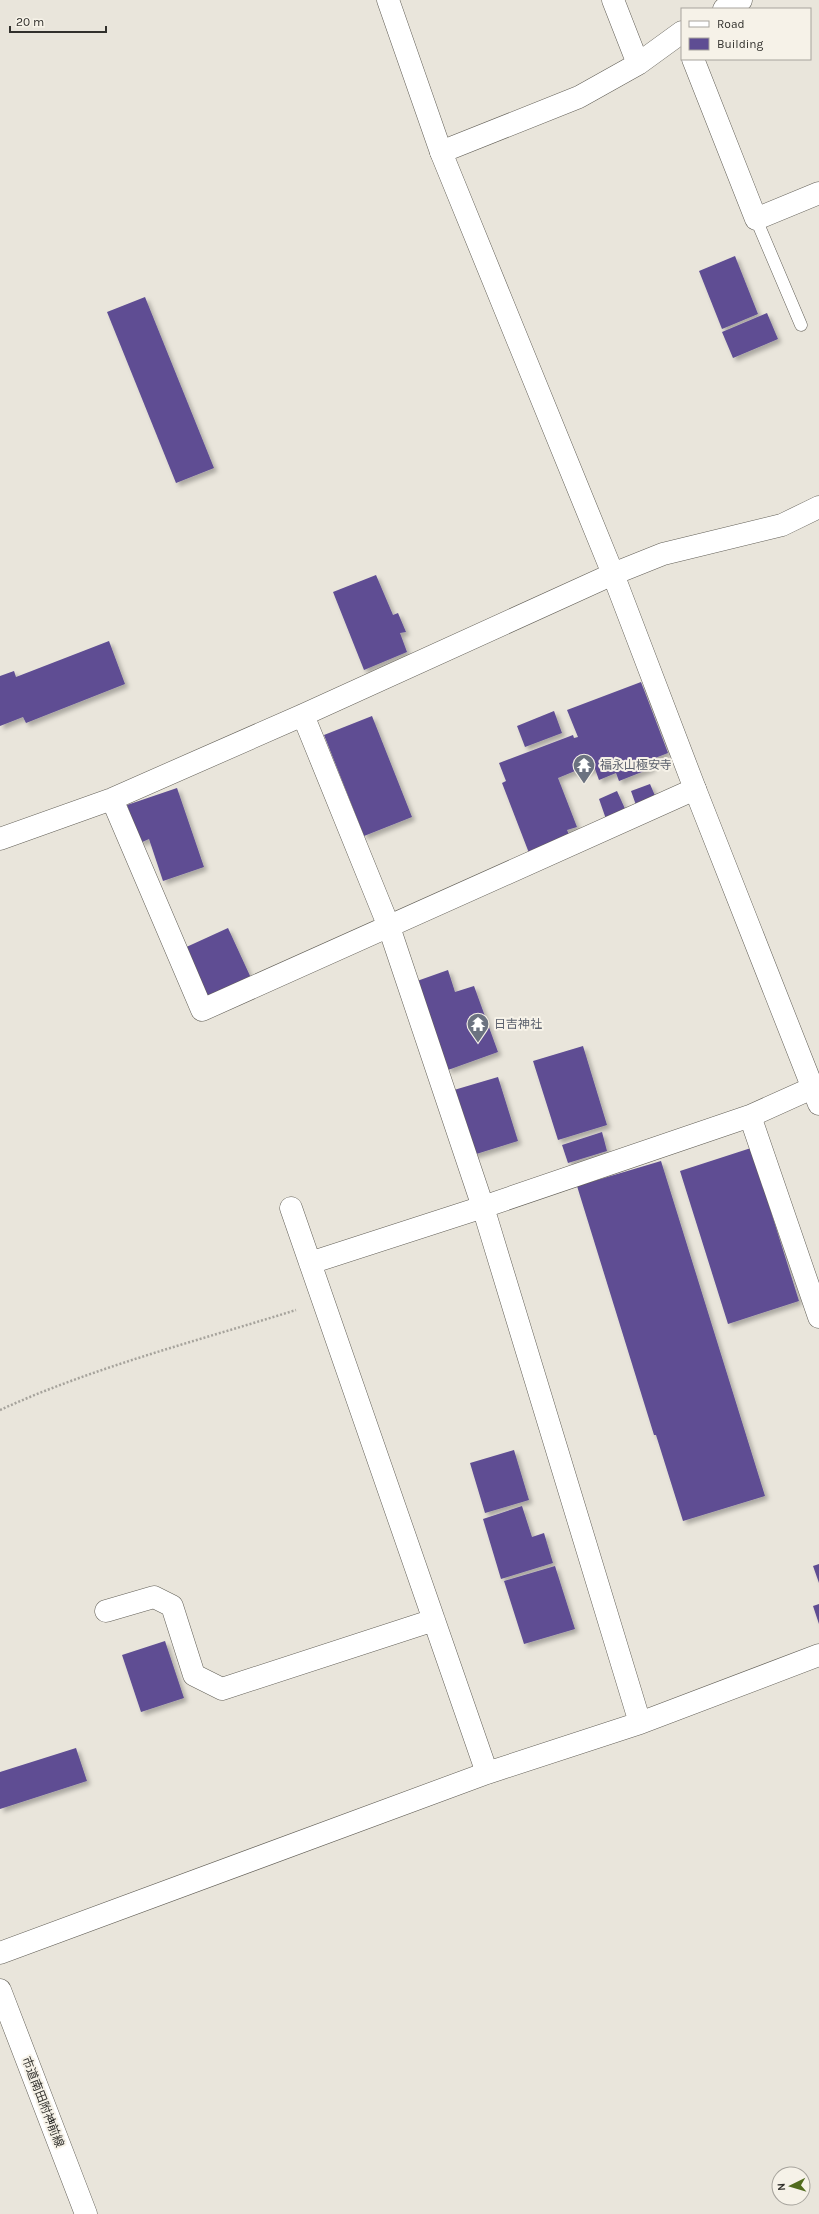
<svg xmlns="http://www.w3.org/2000/svg" width="819" height="2214" font-family="Karla,'Noto Sans JP',sans-serif">
<style>
.building{fill:#5e4d93;filter:url(#shadow)}
.lines{fill:none;stroke-linecap:round;stroke-linejoin:round}
.service-casing{stroke:#625f57;stroke-width:13}
.minor-casing{stroke:#625f57;stroke-width:23}
.tertiary-casing{stroke:#625f57;stroke-width:23}
.path{stroke:#a6a39c;stroke-width:2.5;stroke-dasharray:2 2;stroke-linecap:butt}
.service{stroke:#fff;stroke-width:12}
.minor{stroke:#fff;stroke-width:22}
.tertiary{stroke:#fff;stroke-width:22}
.labels{text-anchor:middle;dominant-baseline:central;stroke-width:4;stroke-linejoin:round;paint-order:stroke}
.worship-label{font-size:12px;fill:#5b616d;stroke:#f6f2e8;text-anchor:start}
.street-label{font-size:12px;fill:#31302c;stroke:#f6f2e8}
</style>
<defs>
<filter id="shadow"><feDropShadow dx="3.5" dy="3.5" stdDeviation="2" flood-color="#0004"/></filter>
</defs>
<rect width="100%" height="100%" fill="#e9e5db"/>
<path class="building" d="M 735,256 L 758,314 L 722,329 L 699,271 Z
M 145,297 L 214,468 L 176,483 L 107,312 Z
M 767,313 L 778,339 L 733,358 L 722,332 Z
M 376,575 L 393,615 L 398,613 L 406,632 L 400,633 L 407,652 L 364,670 L 333,592 Z
M 109,641 L 125,684 L 26,723 L 23,717 L 0,726 L 0,676 L 14,671 L 16,677 Z
M 641,682 L 668,753 L 650,760 L 652,768 L 619,781 L 616,773 L 599,780 L 595,769 L 577,775 L 575,771 L 558,778 L 577,827 L 567,830 L 570,837 L 529,853 L 502,783 L 506,781 L 499,763 L 573,735 L 574,738 L 578,737 L 567,710 Z
M 554,711 L 562,733 L 525,747 L 517,726 Z
M 372,716 L 412,817 L 364,836 L 324,735 Z
M 650,784 L 656,798 L 636,805 L 631,791 Z
M 177,788 L 204,867 L 163,881 L 149,839 L 140,843 L 127,805 Z
M 617,791 L 626,811 L 606,819 L 599,799 Z
M 228,928 L 251,978 L 205,999 L 182,949 Z
M 448,970 L 455,992 L 474,986 L 498,1052 L 448,1070 L 417,981 Z
M 583,1046 L 607,1125 L 558,1140 L 533,1061 Z
M 498,1077 L 518,1141 L 473,1155 L 454,1090 Z
M 602,1132 L 607,1151 L 568,1163 L 562,1145 Z
M 751,1148 L 799,1301 L 728,1324 L 680,1171 Z
M 661,1161 L 765,1496 L 683,1521 L 656,1435 L 654,1435 L 577,1186 Z
M 514,1450 L 529,1500 L 485,1513 L 470,1463 Z
M 522,1506 L 532,1537 L 544,1533 L 553,1563 L 501,1579 L 483,1519 Z
M 819,1564 L 819,1583 L 813,1566 Z
M 555,1566 L 575,1629 L 524,1644 L 504,1581 Z
M 819,1604 L 819,1624 L 813,1606 Z
M 165,1641 L 184,1698 L 141,1712 L 122,1655 Z
M 76,1748 L 87,1781 L 0,1809 L 0,1772 Z"/>
<g class="lines">
<g class="service-casing">
<path id="service" d="M 756,219 L 801,325"/>
</g>
<g class="minor-casing">
<path id="minor" d="M 613,0 L 638,64
M 724,9 L 741,0
M 693,59 L 756,219 L 819,193
M 441,152 L 579,97 L 638,64 L 682,32
M 303,715 L 389,927 L 483,1207 L 640,1723
M 112,799 L 202,1010 L 695,789
M 0,839 L 112,799 L 303,715 L 613,574 L 663,554 L 782,525 L 819,507
M 750,1116 L 819,1317
M 291,1208 L 487,1773
M 310,1263 L 483,1207 L 750,1116 L 819,1085
M 106,1611 L 154,1597 L 172,1606 L 194,1675 L 222,1689 L 434,1620
M 0,1953 L 487,1773 L 640,1723 L 819,1655"/>
</g>
<g class="tertiary-casing">
<path id="tertiary" d="M 388,0 L 441,152 L 613,574 L 695,789 L 819,1104
M 0,1990 L 86,2214"/>
</g>
<path class="path" d="M 0,1410 C 94,1367 197,1341 296,1310"/>
<use href="#service" class="service"/>
<use href="#minor" class="minor"/>
<use href="#tertiary" class="tertiary"/>
</g>
<defs>
<g id="temple-pin" transform="scale(1.15)"><path d="M0 17L-7.5 6A9.5 9.5 0 1 1 7.5 6Z" fill="#6b7280" stroke="#f6f2e8"/><path d="M0-6L5-2H3V0L6.5 2.5H4V6H1.5V3h-3V6H-4V2.5H-6.5L-3 0V-2H-5Z" fill="#fff"/></g>
</defs>
<g fill-rule="evenodd">
<use href="#temple-pin" x="584" y="765"/>
<use href="#temple-pin" x="478" y="1024"/>
</g>
<g class="labels">
<g class="worship-label">
<text x="600" y="765">福永山極安寺</text>
<text x="494" y="1024">日吉神社</text>
</g>
<g class="street-label">
<text transform="translate(43 2102) rotate(69)">市道南田附神前線</text>
</g>
</g>
<rect x="681" y="8" width="130" height="52" fill="#f6f2e8" stroke="#a7a49d"/>
<rect x="689" y="21" width="20" height="6" fill="#ffffff" stroke="#a7a49d"/>
<text x="717" y="28" font-size="12" fill="#31302c">Road</text>
<rect x="689" y="38" width="20" height="12" fill="#5e4d93" stroke="#a7a49d"/>
<text x="717" y="48" font-size="12" fill="#31302c">Building</text>
<g transform="translate(791 2186) rotate(265)"><circle r="19" fill="#f6f2e8" stroke="#a7a49d"/>
<path d="M0-3L7 15L0 10L-7 15Z" fill="#516b1d"/>
<text y="-6" font-size="11" font-weight="bold" text-anchor="middle" fill="#31302c">N</text>
</g>
<path d="M10 26v6h96v-6" fill="none" stroke="#31302c" stroke-width="2"/>
<text x="16" y="26" font-size="12" fill="#31302c" stroke="#f6f2e8" stroke-width="3" paint-order="stroke">20 m</text>
</svg>
